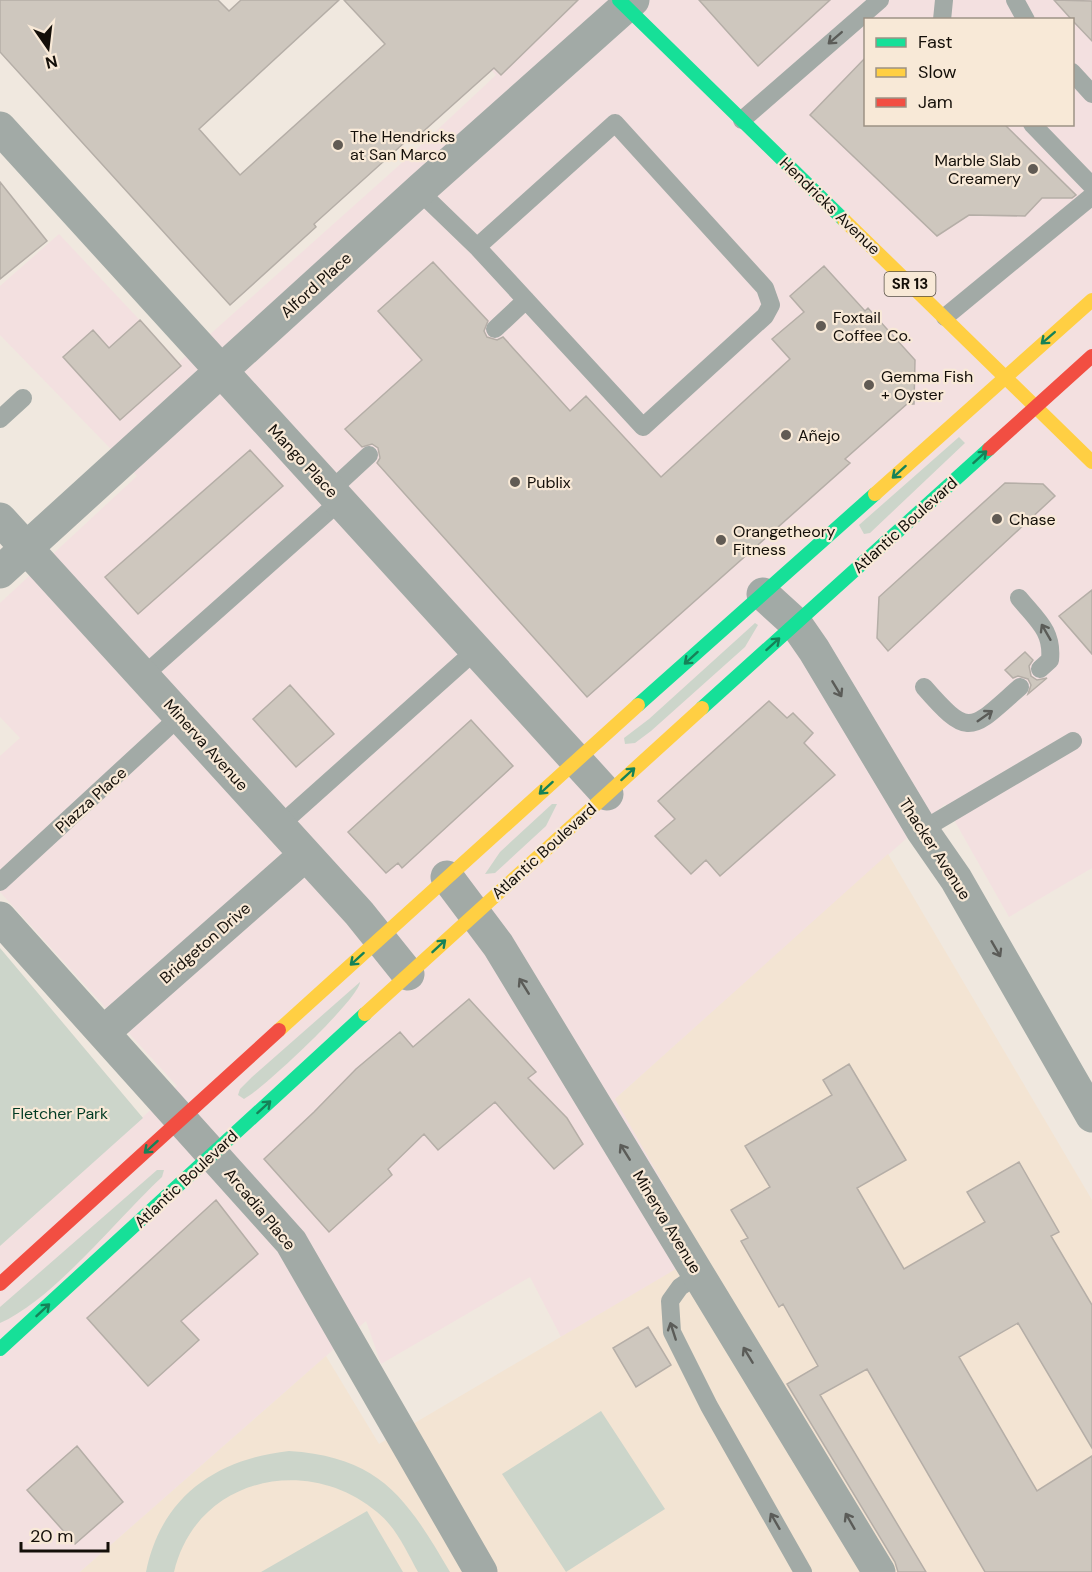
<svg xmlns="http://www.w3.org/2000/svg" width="1092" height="1572" font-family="'DM Sans',sans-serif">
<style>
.commercial{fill:#f3e0e0;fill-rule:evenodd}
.built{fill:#f3e4d3}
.green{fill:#ccd5ca}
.building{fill:#cec7be;stroke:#b5aea7;stroke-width:1.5}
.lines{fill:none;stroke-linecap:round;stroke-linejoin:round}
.lane{stroke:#a2aaa6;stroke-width:18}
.street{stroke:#a2aaa6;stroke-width:33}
.fast{stroke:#16e098;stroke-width:14}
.slow{stroke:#ffcf43;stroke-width:14}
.jam{stroke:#f24e42;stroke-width:14}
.oneway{stroke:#5b5c58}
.oneway2{stroke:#158258}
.poi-dot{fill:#615b54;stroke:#f8e9d7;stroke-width:2}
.labels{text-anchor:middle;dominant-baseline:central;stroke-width:4.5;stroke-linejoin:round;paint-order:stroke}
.shield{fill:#f8e9d7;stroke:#585047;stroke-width:1.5}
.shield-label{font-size:15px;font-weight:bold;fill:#140f09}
.poi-label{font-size:16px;fill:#140f09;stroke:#f8e9d7;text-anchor:start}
.street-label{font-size:16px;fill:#140f09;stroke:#f8e9d7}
.park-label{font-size:16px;fill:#003a23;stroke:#f8e9d7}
</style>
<rect width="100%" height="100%" fill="#f0e8df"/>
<path class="commercial" d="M 434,0 L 1092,0 L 1092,868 L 1009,917 L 945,804 L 615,1099 L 704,1253 L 561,1337 L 530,1277 L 381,1364 L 366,1321 L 80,1572 L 0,1572 L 0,1246 L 177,1086 L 0,892 L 0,756 L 20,738 L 0,717 L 0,603 L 137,476 L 0,335 L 0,286 L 59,234 L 179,362 L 405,160 L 496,75 L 430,4 ZM 866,20 L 1072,20 L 1072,124 L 866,124 Z"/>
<path class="built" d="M 888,854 L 1092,1200 L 1092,1572 L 80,1572 L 326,1356 L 379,1444 L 703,1253 L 615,1099 Z"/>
<path class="green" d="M 959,437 L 965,443 L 870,533 L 864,534 L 859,525 Z
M 755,623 L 758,625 L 745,647 L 651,731 L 635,743 L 625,744 L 624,738 L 649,719 Z
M 552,804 L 557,804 L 546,826 L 495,873 L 485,874 L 500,852 Z
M 0,948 L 143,1118 L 0,1246 Z
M 360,982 C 359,999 262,1090 244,1099 L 238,1095 L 240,1089 L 252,1077 Z
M 157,1170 L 164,1170 L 162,1177 C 117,1219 53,1300 0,1323 L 0,1307 Z
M 601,1411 L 665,1509 L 566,1572 L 502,1474 Z
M 289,1451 C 381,1457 407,1499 450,1572 L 418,1572 C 407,1552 396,1527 377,1512 C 307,1453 196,1478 174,1572 L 146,1572 C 161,1497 216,1459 289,1451 Z
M 367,1511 L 403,1572 L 261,1572 Z"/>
<path class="building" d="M 0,0 L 218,0 L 229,11 L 241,0 L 339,0 L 199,129 L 240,175 L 385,44 L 344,0 L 578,0 L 501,75 L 494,68 L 417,137 L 414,134 L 314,224 L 316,227 L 230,305 L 0,52 Z
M 699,0 L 830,0 L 758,66 Z
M 1054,0 L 1092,1 L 1092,41 L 1072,20 Z
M 866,57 L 866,124 L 1004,124 L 1076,195 L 1072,198 L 1042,198 L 1025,216 L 969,215 L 937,236 L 810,115 Z
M 0,182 L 47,241 L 0,279 Z
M 433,262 L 488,321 L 484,331 L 487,337 L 497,340 L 503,337 L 570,411 L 586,396 L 661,477 L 790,359 L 772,339 L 804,312 L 790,296 L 824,266 L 865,311 L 868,308 L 915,360 L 914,404 L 907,404 L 845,459 L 850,463 L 587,697 L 377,463 L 380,458 L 378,448 L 372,444 L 362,447 L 345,429 L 422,360 L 378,311 Z
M 140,320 L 181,366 L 120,420 L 63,357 L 93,330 L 109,348 Z
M 250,450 L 283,486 L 138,614 L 105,577 Z
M 1005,483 L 1043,484 L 1055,496 L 888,651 L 877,638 L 879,597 Z
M 1092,590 L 1092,654 L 1059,616 Z
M 1025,652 L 1033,660 L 1029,666 L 1031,676 L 1037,680 L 1047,678 L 1028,694 L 1031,685 L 1028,679 L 1018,676 L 1013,678 L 1005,670 Z
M 290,685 L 334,734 L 296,767 L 253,719 Z
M 769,701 L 787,718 L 793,713 L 813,733 L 804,743 L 835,775 L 720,876 L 706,860 L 691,874 L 655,836 L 675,819 L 658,801 Z
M 471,720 L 513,766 L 402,868 L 398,863 L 386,873 L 348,832 Z
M 469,999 L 536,1072 L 528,1078 L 567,1118 L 583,1144 L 554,1169 L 495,1102 L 438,1150 L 424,1134 L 388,1169 L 392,1175 L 329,1232 L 264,1159 L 314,1112 L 356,1069 L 400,1032 L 413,1047 Z
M 849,1064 L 906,1160 L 857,1188 L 904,1269 L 985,1222 L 967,1192 L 1019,1162 L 1059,1232 L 1051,1236 L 1092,1305 L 1092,1448 L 1018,1323 L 959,1357 L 1037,1491 L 1092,1456 L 1092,1572 L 985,1572 L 867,1369 L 820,1395 L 926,1572 L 898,1572 L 895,1562 L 787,1384 L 818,1366 L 783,1304 L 779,1307 L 741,1241 L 748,1238 L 731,1210 L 770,1187 L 745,1146 L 832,1095 L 823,1080 Z
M 216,1200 L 258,1254 L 181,1321 L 199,1340 L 148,1386 L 87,1318 Z
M 648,1327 L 671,1365 L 636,1387 L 613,1348 Z
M 77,1446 L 123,1502 L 75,1544 L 27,1490 Z"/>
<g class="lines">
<path class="lane" d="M 1015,0 L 1026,20
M 942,20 L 944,0
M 1072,72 L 1092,94
M 742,120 L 880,0
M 1032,124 L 1092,186
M 419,191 L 477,247 L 643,427 L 765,316 L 771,305 L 765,288 L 615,123 L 477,247
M 945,317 L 1092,196
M 495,329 L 526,300
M 0,419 L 23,398
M 330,491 L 369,455
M 1019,598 C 1037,620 1053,631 1050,660 L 1040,669
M 143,676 L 340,501
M 924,687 C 970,740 971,730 1020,687
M 279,826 L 476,650
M 922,830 L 1073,741
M 0,882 L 180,716
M 699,1274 L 680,1287 L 670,1301 L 672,1332 L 709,1406 L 803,1572"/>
<path class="street" d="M 0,128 L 607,794
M 0,519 L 359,913 L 408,974
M 0,572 L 422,188 L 633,0
M 763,594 L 796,624 L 814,650 L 922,830 L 956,879 L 1092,1116
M 447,877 L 498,945 L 879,1572
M 0,918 L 291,1242 L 481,1572
M 104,1032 L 305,855"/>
<path class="fast" d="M 619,0 L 844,220
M 638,705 L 875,494
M 702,708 L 989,449
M 0,1349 L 365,1014"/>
<path class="slow" d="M 844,220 L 1092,462
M 875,494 L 1092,300
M 365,1014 L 702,708
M 279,1030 L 638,705"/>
<path class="jam" d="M 989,449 L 1092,356
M 0,1284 L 279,1030"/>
</g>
<defs><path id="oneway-shaft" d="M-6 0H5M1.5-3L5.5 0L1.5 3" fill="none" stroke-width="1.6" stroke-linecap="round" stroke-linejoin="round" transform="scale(1.5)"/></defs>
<g class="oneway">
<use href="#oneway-shaft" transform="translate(835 38) rotate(139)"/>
<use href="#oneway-shaft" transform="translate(1046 632) rotate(-120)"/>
<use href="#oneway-shaft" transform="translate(837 689) rotate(59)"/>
<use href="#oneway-shaft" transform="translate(985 716) rotate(-35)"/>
<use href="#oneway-shaft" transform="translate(996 949) rotate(60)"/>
<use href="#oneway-shaft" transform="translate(524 986) rotate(-122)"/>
<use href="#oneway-shaft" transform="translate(625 1152) rotate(-122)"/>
<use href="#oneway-shaft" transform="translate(673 1331) rotate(-108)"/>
<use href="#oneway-shaft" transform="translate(748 1355) rotate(-121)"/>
<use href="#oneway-shaft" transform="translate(775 1521) rotate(-120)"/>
<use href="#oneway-shaft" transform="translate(850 1521) rotate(-120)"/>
</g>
<g class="oneway2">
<use href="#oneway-shaft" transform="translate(1048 338) rotate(139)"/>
<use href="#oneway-shaft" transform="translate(980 457) rotate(-42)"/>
<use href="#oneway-shaft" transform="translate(899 472) rotate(138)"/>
<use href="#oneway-shaft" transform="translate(773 644) rotate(-42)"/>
<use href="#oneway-shaft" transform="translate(691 658) rotate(138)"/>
<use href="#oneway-shaft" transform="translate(628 774) rotate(-42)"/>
<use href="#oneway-shaft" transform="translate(546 788) rotate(138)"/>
<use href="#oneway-shaft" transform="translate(439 946) rotate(-43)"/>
<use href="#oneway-shaft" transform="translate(357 959) rotate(138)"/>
<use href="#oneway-shaft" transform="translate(264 1107) rotate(-42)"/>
<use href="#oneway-shaft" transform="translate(151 1147) rotate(138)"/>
<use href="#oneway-shaft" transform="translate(43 1310) rotate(-43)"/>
</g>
<g class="poi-dot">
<circle cx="338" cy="145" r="6"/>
<circle cx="1033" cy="169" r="6"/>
<circle cx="821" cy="326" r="6"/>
<circle cx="869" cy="385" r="6"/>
<circle cx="786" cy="435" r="6"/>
<circle cx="515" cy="482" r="6"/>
<circle cx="997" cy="519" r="6"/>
<circle cx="721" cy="540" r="6"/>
</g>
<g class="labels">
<rect class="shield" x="884.5" y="272" width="51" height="24" rx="4.5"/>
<g class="shield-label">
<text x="910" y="284">SR 13</text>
</g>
<g class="poi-label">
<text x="350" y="136">The Hendricks<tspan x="350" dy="18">at San Marco</tspan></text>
<text x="1021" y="160" text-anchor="end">Marble Slab<tspan x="1021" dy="18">Creamery</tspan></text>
<text x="833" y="317">Foxtail<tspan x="833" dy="18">Coffee Co.</tspan></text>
<text x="881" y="376">Gemma Fish<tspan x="881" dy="18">+ Oyster</tspan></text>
<text x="798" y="435">Añejo</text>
<text x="527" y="482">Publix</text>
<text x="1009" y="519">Chase</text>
<text x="733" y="531">Orangetheory<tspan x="733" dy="18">Fitness</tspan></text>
</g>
<g class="street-label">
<text transform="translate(830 206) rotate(44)">Hendricks Avenue</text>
<text transform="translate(316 285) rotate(-42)">Alford Place</text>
<text transform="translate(303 461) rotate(47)">Mango Place</text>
<text transform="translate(905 525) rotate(-42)">Atlantic Boulevard</text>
<text transform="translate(206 745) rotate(48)">Minerva Avenue</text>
<text transform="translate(91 800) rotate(-42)">Piazza Place</text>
<text transform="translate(935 849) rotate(57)">Thacker Avenue</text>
<text transform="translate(544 851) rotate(-42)">Atlantic Boulevard</text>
<text transform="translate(205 943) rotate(-41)">Bridgeton Drive</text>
<text transform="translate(186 1179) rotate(-43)">Atlantic Boulevard</text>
<text transform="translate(260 1209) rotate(50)">Arcadia Place</text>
<text transform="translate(667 1222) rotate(59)">Minerva Avenue</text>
</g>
<g class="park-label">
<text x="60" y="1113">Fletcher Park</text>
</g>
</g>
<rect x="864" y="18" width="210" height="108" fill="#f8e9d7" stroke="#9d9285" stroke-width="1.5"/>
<rect x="876" y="38" width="30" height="9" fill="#16e098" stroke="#9d9285" stroke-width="1.5"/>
<text x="918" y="48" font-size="18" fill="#140f09">Fast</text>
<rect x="876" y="68" width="30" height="9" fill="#ffcf43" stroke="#9d9285" stroke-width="1.5"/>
<text x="918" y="78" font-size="18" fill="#140f09">Slow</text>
<rect x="876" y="98" width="30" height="9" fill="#f24e42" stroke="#9d9285" stroke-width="1.5"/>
<text x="918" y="108" font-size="18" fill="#140f09">Jam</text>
<g transform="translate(48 48) rotate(166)" stroke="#f8e9d7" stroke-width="4.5" paint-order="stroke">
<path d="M0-4.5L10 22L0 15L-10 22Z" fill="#140f09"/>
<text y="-9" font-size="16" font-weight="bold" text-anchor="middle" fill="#140f09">N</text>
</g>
<path d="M21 1542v9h87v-9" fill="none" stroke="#140f09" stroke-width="3"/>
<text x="30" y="1542" font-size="18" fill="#140f09" stroke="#f8e9d7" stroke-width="4.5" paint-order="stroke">20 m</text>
</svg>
